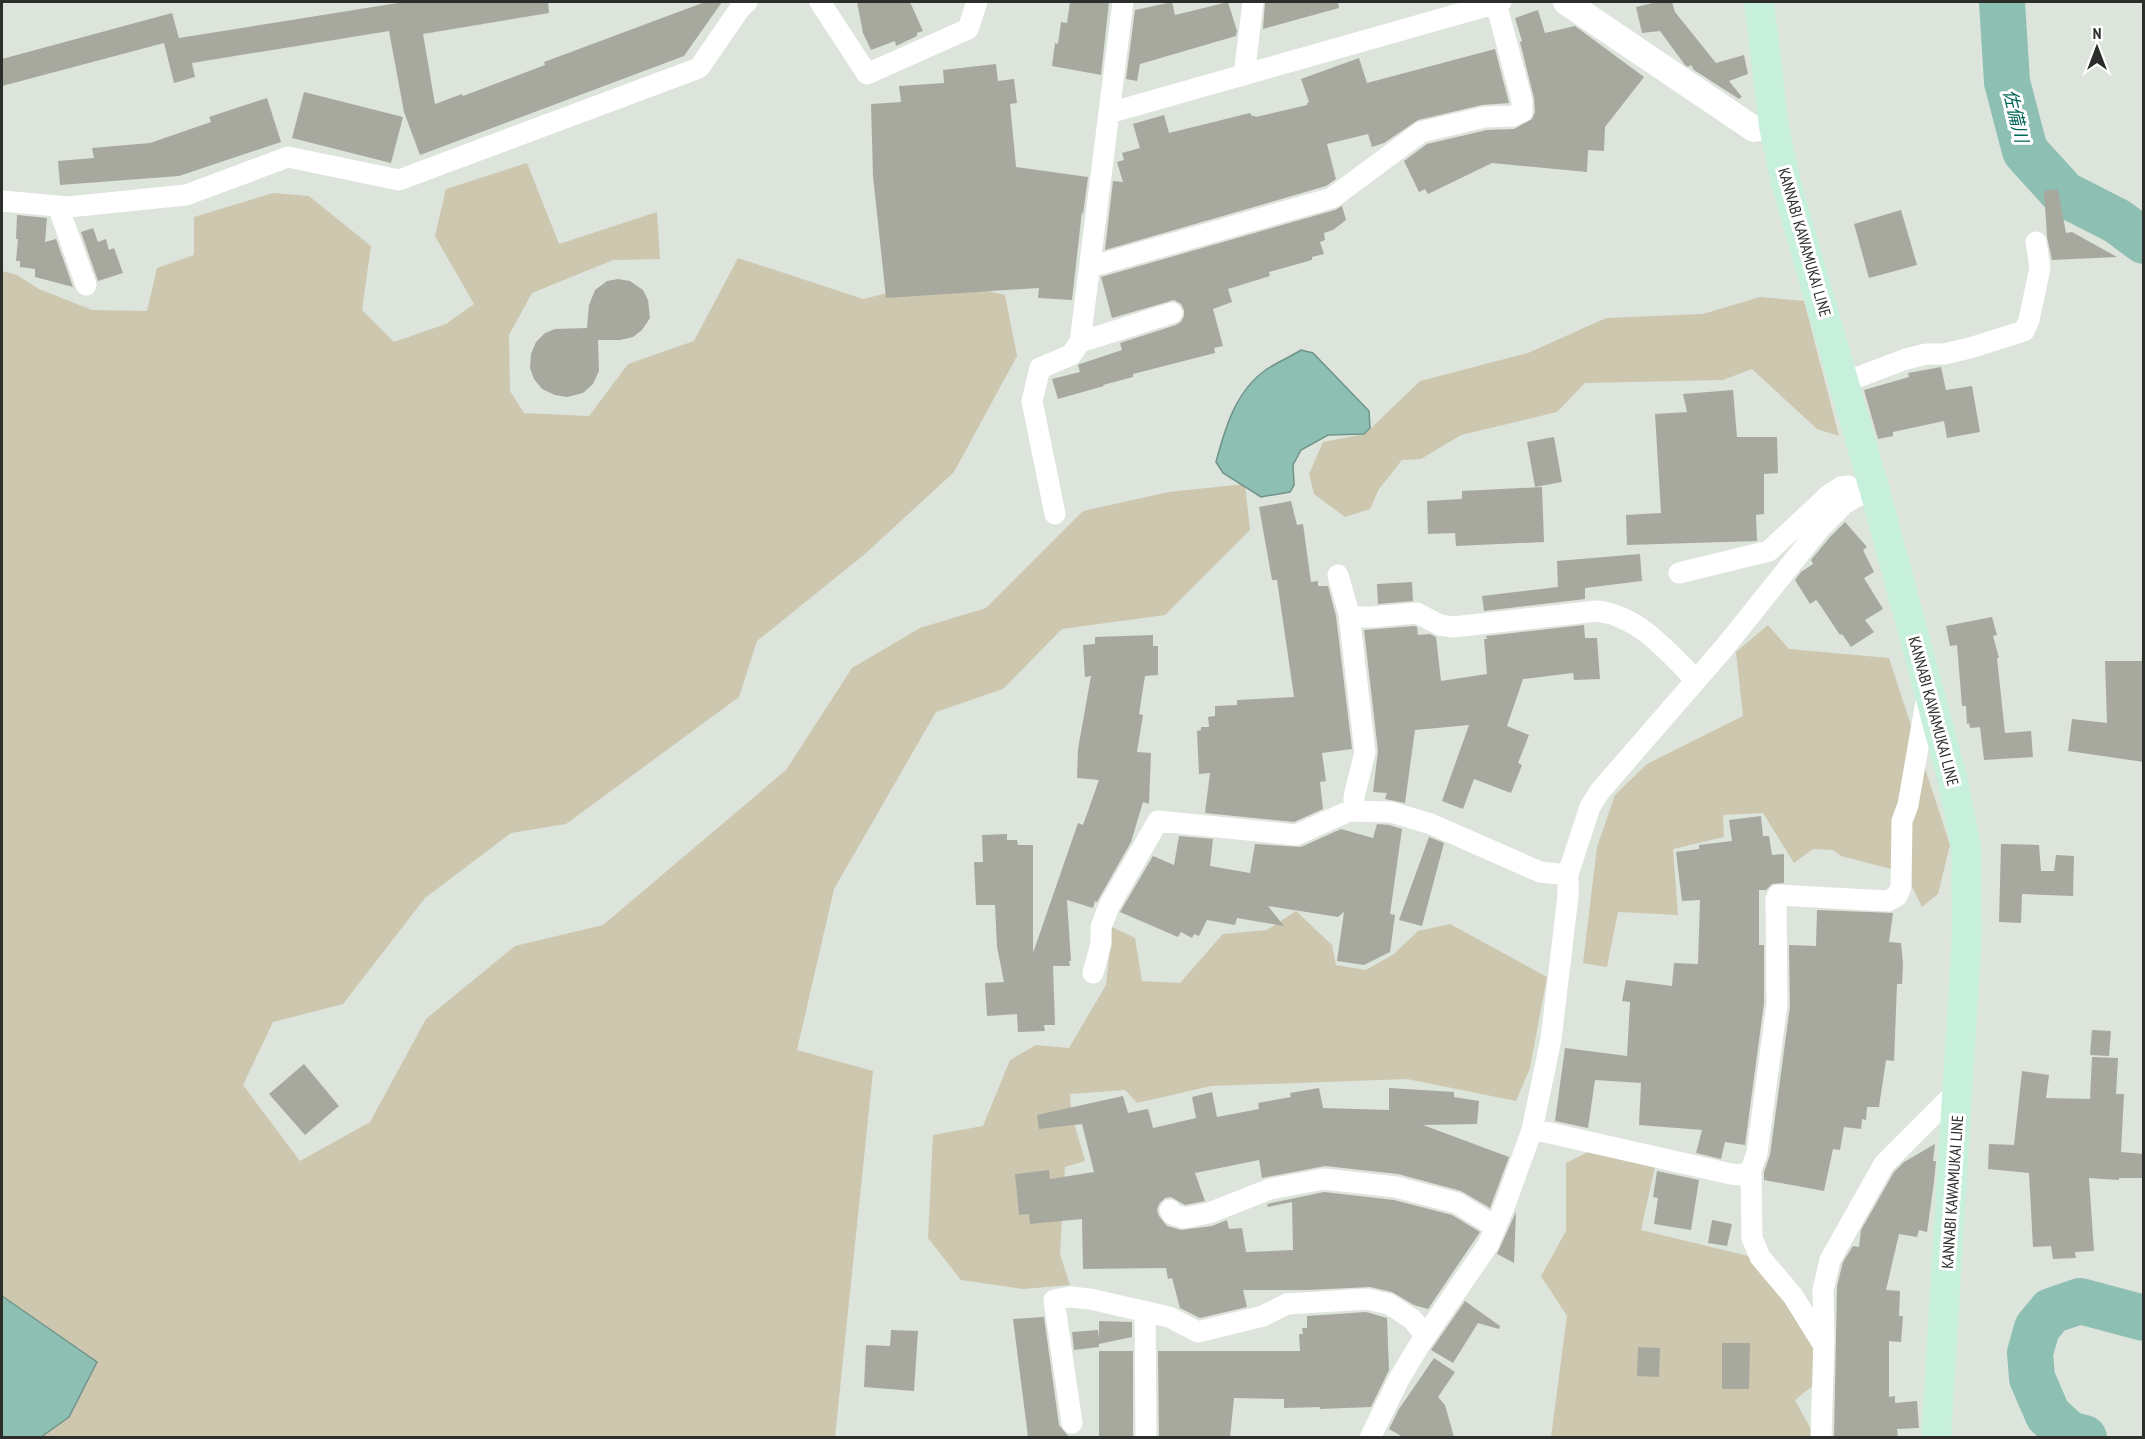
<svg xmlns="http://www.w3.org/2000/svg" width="2145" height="1439" font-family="'PT Sans Narrow','Noto Sans JP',sans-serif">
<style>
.green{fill:#cdc7af}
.water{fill:#8ebfb3;stroke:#71948a;stroke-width:1.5}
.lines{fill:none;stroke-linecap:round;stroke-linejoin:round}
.river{stroke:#8ebfb3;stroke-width:46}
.building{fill:#a7a99f}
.minor{stroke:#fff;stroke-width:21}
.tertiary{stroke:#fff;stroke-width:26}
.secondary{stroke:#c7f0dc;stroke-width:30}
.labels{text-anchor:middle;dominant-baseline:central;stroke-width:6;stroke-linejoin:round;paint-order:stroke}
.street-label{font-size:16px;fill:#2c2e2b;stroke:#fff}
.water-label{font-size:18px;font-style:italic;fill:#006658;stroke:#fff}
</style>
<rect width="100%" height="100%" fill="#dde4db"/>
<path class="green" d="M 527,163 L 559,244 L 657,212 L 660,259 L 613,260 L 532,293 L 509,335 L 510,391 L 524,413 L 589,416 L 628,364 L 694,341 L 738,258 L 863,299 L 940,280 L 1005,295 L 1017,356 L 954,472 L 865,554 L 757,641 L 739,697 L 566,824 L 511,833 L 425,898 L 343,1004 L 273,1022 L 243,1085 L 300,1161 L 370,1122 L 426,1019 L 515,946 L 603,925 L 786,770 L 852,668 L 920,628 L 986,608 L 1083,511 L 1169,492 L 1245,484 L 1250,530 L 1165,615 L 1062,629 L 1003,689 L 936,712 L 834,889 L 797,1050 L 873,1071 L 835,1437 L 2,1438 L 2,271 L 17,275 L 39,289 L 92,310 L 147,311 L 157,268 L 194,255 L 194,217 L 273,193 L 309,196 L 371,246 L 362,310 L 394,342 L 446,324 L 474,304 L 435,236 L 446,189 Z
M 1760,297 L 1804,301 L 1839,436 L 1817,429 L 1752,369 L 1723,380 L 1585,383 L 1557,412 L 1461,435 L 1421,459 L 1402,460 L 1379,489 L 1370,509 L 1345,517 L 1314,494 L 1309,474 L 1323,442 L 1365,434 L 1420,381 L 1528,353 L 1606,318 L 1703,314 Z
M 1768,625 L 1789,649 L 1889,658 L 1950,845 L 1938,894 L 1922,907 L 1907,876 L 1895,870 L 1841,856 L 1833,850 L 1813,849 L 1794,863 L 1763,813 L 1723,815 L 1724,837 L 1673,849 L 1678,915 L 1618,912 L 1607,967 L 1583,963 L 1597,847 L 1615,795 L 1647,764 L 1743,716 L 1736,652 Z
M 1296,911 L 1332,945 L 1336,965 L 1366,970 L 1394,954 L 1418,931 L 1450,924 L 1547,977 L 1530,1068 L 1516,1101 L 1407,1079 L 1211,1086 L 1137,1103 L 1125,1090 L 1070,1094 L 1071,1112 L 1085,1161 L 1065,1167 L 1060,1254 L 1070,1285 L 1023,1289 L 961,1280 L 928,1238 L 933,1135 L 983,1126 L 1010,1060 L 1036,1045 L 1069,1048 L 1106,985 L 1112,927 L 1135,938 L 1142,981 L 1180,983 L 1223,934 L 1267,930 Z
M 1592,1150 L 1655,1167 L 1641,1230 L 1752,1257 L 1820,1352 L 1815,1384 L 1795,1400 L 1815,1437 L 1551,1437 L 1567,1316 L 1541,1276 L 1566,1231 L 1566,1163 Z"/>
<path class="water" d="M 1301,350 L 1313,353 L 1369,411 L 1370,428 L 1364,434 L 1328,435 L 1301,450 L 1293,465 L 1294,485 L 1290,492 L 1261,497 L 1223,473 L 1216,462 C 1225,428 1236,390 1267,369 C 1278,362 1290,357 1301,350 Z
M 2,1296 L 97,1362 L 69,1417 L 41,1437 L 2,1437 Z"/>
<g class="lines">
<path class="river" d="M 2002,2 L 2007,82 L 2025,151 L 2064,194 L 2117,221 L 2144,241
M 2084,1438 L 2069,1434 L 2048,1415 L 2032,1378 L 2030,1353 L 2037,1328 L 2051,1311 L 2080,1301 L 2144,1318"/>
</g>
<path class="building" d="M 404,2 L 548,2 L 549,13 L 423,34 L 435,104 L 462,94 L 463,96 L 545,65 L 544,62 L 705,2 L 722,2 L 684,56 L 420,155 L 404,112 L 389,31 L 192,63 L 195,77 L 174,83 L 164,43 L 2,86 L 2,59 L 172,13 L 179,38 Z
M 857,2 L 910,2 L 923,31 L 917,33 L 917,36 L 896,46 L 895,41 L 871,50 L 863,33 Z
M 1070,2 L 1109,2 L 1101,75 L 1052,66 L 1055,43 L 1058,44 L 1061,22 L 1067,23 Z
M 1172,2 L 1175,15 L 1228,2 L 1237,31 L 1236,36 L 1140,64 L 1137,81 L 1126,79 L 1135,10 Z
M 1265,2 L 1338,2 L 1339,8 L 1263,29 Z
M 1657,2 L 1672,2 L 1675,12 L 1716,63 L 1744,55 L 1748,74 L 1729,81 L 1742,97 L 1739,99 L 1694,70 L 1691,65 L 1688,67 L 1685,65 L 1660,31 L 1642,33 L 1636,7 Z
M 1538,10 L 1545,33 L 1575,26 L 1644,77 L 1605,127 L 1604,151 L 1588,150 L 1587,172 L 1492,163 L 1428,194 L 1425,189 L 1419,192 L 1404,161 L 1427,144 L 1487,130 L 1514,129 L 1532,119 L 1535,112 L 1534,98 L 1520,42 L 1522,41 L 1515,18 Z
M 1495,49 L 1509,103 L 1482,105 L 1418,120 L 1384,143 L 1372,147 L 1368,134 L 1327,144 L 1336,179 L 1326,186 L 1105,250 L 1113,181 L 1123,182 L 1117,162 L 1124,160 L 1122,153 L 1140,148 L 1133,124 L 1164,115 L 1169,133 L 1250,113 L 1252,116 L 1255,116 L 1256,117 L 1307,105 L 1307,103 L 1309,102 L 1301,79 L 1359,58 L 1367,83 Z
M 996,64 L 998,81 L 1014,79 L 1017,103 L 1010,104 L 1016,167 L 1088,177 L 1083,215 L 1082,211 L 1072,300 L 1038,298 L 1039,288 L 886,298 L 873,176 L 871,104 L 901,102 L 899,86 L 944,83 L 943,70 Z
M 304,92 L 403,117 L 391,163 L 292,138 Z
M 267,98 L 281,142 L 179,176 L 60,185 L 58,161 L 94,158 L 92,148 L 150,143 L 211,122 L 209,117 Z
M 2058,189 L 2066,233 L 2072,232 L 2117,257 L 2052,260 L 2047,237 L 2044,191 Z
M 1342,206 L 1346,220 L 1333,230 L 1324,233 L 1325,240 L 1320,242 L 1324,254 L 1312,257 L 1312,260 L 1269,272 L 1270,276 L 1228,289 L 1232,302 L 1213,309 L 1223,346 L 1214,348 L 1215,353 L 1133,374 L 1133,377 L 1103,385 L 1104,386 L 1058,399 L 1052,379 L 1080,372 L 1078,365 L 1080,364 L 1122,350 L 1120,343 L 1176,325 L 1181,322 L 1184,316 L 1184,310 L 1181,304 L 1174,300 L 1112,318 L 1101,277 L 1335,210 Z
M 1901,210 L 1917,265 L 1869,278 L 1854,224 Z
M 17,215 L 47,218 L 45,242 L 56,239 L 73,287 L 35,277 L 35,269 L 20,267 L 20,261 L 16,261 L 18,239 L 16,239 Z
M 93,228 L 98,242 L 106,239 L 109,250 L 114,248 L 123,273 L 98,281 L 81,232 Z
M 618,279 L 630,281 L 643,290 L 648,300 L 650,318 L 642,330 L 633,337 L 620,340 L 598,340 L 599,371 L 593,384 L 583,393 L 567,397 L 555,395 L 542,389 L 534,379 L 530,368 L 531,354 L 536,342 L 545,333 L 555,329 L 587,328 L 589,305 L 595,290 L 607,281 Z
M 1941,367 L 1946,390 L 1972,386 L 1980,432 L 1947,438 L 1944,421 L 1893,432 L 1893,436 L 1878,439 L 1864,390 L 1909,377 L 1908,373 Z
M 1733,390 L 1737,437 L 1777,437 L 1778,473 L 1764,474 L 1764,514 L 1756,515 L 1757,541 L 1627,545 L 1626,515 L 1661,513 L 1655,414 L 1687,412 L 1683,394 Z
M 1554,437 L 1562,482 L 1535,487 L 1527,442 Z
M 1542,487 L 1544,542 L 1456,546 L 1455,533 L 1428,534 L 1427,501 L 1462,499 L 1462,491 Z
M 1291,501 L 1297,525 L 1303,524 L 1311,582 L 1318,581 L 1318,586 L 1328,586 L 1336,616 L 1352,749 L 1322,753 L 1326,781 L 1320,782 L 1323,809 L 1294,822 L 1205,813 L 1210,773 L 1199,774 L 1197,731 L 1201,730 L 1201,727 L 1209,727 L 1208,717 L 1215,716 L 1215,706 L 1237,705 L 1237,700 L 1294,697 L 1277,580 L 1272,580 L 1259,507 Z
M 1845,522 L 1867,547 L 1863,550 L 1874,572 L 1864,578 L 1883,609 L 1865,620 L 1874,632 L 1851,647 L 1842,634 L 1840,635 L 1818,602 L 1816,600 L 1810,604 L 1795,580 L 1801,572 L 1813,564 L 1811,560 L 1830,537 Z
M 1640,554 L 1642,581 L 1585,588 L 1585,599 L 1484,611 L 1482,596 L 1558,587 L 1557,561 Z
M 1412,582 L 1413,601 L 1378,604 L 1377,584 Z
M 1992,617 L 1997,635 L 1993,636 L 1999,658 L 1997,658 L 2005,733 L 2031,731 L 2033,757 L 1984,760 L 1980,727 L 1970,728 L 1969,723 L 1967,724 L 1966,706 L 1962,706 L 1957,645 L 1950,646 L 1946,626 Z
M 1584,625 L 1585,638 L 1597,638 L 1600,679 L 1574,680 L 1573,673 L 1523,679 L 1507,726 L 1529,735 L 1518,763 L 1522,765 L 1511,793 L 1474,779 L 1463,809 L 1442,801 L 1469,725 L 1415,730 L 1405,803 L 1385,799 L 1387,793 L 1373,792 L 1378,751 L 1364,630 L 1414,626 L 1417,627 L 1418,635 L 1430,634 L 1436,637 L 1441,681 L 1487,674 L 1484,639 L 1487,639 L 1486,636 Z
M 1153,635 L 1153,646 L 1158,646 L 1158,675 L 1145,676 L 1139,714 L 1143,715 L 1137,752 L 1151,753 L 1149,804 L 1143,802 L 1131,842 L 1097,902 L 1095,901 L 1093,908 L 1067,900 L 1071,961 L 1069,961 L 1070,966 L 1053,966 L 1055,1025 L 1044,1025 L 1045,1031 L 1018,1032 L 1017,1014 L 987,1016 L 985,983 L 1004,982 L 997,947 L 995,905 L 976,905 L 974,862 L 983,862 L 982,835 L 1007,834 L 1007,840 L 1017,840 L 1018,845 L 1033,845 L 1033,953 L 1078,823 L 1083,825 L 1099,780 L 1077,778 L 1078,749 L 1091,676 L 1085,677 L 1083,645 L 1095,644 L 1095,637 Z
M 2105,661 L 2144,661 L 2144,762 L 2068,751 L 2072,719 L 2107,723 Z
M 1761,816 L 1763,836 L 1769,836 L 1772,855 L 1784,854 L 1784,883 L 1772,884 L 1766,890 L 1759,890 L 1759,945 L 1764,945 L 1764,1003 L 1745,1145 L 1725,1142 L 1721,1159 L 1696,1153 L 1702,1130 L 1639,1125 L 1641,1083 L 1595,1080 L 1588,1128 L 1555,1121 L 1565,1048 L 1627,1056 L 1630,1002 L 1622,1001 L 1626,980 L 1672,986 L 1674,963 L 1698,964 L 1700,900 L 1682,901 L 1676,852 L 1699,849 L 1699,845 L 1732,841 L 1729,820 Z
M 1377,824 L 1389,825 L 1402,829 L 1390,914 L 1395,915 L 1390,952 L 1364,965 L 1337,961 L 1344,912 L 1338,917 L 1268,906 L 1284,926 L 1237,918 L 1235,925 L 1207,920 L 1199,936 L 1194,934 L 1192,938 L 1181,932 L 1178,937 L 1120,912 L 1153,856 L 1174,865 L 1179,836 L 1213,839 L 1210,866 L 1250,873 L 1255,844 L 1301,847 L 1341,829 L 1373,838 Z
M 1429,837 L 1444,843 L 1422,926 L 1399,920 Z
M 2001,844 L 2039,845 L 2041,871 L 2054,871 L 2056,855 L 2074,856 L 2073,896 L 2022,894 L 2021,923 L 1999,922 Z
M 1817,910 L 1893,913 L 1889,942 L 1901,943 L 1903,964 L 1902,984 L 1897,984 L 1894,1061 L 1886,1060 L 1879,1107 L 1867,1107 L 1866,1120 L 1862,1119 L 1861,1129 L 1844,1127 L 1840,1150 L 1833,1149 L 1824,1191 L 1764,1180 L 1764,1172 L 1770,1155 L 1790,1006 L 1789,945 L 1816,946 Z
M 2092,1030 L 2111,1031 L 2109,1056 L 2090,1055 Z
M 2092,1057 L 2118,1058 L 2116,1094 L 2124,1094 L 2121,1152 L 2144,1154 L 2144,1178 L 2119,1178 L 2119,1180 L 2089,1178 L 2094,1251 L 2075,1252 L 2076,1258 L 2053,1259 L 2051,1246 L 2033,1247 L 2029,1173 L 1988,1169 L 1989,1144 L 2014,1145 L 2022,1071 L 2049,1075 L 2046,1098 L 2090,1099 Z
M 304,1064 L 339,1106 L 305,1135 L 269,1094 Z
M 1319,1088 L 1323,1108 L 1389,1110 L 1389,1088 L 1454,1092 L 1454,1097 L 1479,1101 L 1477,1124 L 1423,1125 L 1509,1157 L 1490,1208 L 1461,1191 L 1398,1174 L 1325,1166 L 1262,1178 L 1259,1160 L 1195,1173 L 1205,1201 L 1185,1205 L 1171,1197 L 1165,1198 L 1159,1204 L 1157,1210 L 1159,1216 L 1167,1226 L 1181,1230 L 1212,1226 L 1227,1220 L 1229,1229 L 1242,1228 L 1246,1252 L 1293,1250 L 1292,1202 L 1268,1207 L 1267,1204 L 1324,1192 L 1394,1200 L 1452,1215 L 1480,1232 L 1428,1309 L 1414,1305 L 1392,1292 L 1370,1287 L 1307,1290 L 1243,1290 L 1247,1307 L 1200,1318 L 1180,1308 L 1172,1278 L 1168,1279 L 1166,1268 L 1083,1269 L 1082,1219 L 1030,1224 L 1029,1214 L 1019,1215 L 1015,1174 L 1049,1170 L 1050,1179 L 1094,1172 L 1082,1124 L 1039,1129 L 1037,1115 L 1123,1096 L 1128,1113 L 1148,1109 L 1153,1128 L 1196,1118 L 1192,1097 L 1212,1092 L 1217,1117 L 1259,1109 L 1258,1103 L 1291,1097 L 1290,1093 Z
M 1935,1144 L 1933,1161 L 1936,1161 L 1934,1182 L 1927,1232 L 1919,1230 L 1917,1237 L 1899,1234 L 1886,1290 L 1900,1291 L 1899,1316 L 1903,1316 L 1901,1342 L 1889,1341 L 1889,1397 L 1895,1396 L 1895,1403 L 1917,1401 L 1919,1428 L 1897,1429 L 1898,1437 L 1834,1437 L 1837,1286 L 1843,1262 L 1853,1246 L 1859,1247 L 1861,1230 L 1894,1172 L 1904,1162 Z
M 1657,1171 L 1699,1180 L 1691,1230 L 1654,1224 L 1658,1198 L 1653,1197 Z
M 1516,1212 L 1514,1263 L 1497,1254 Z
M 1712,1220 L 1732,1224 L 1727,1246 L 1708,1243 Z
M 1465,1301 L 1500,1326 L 1499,1329 L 1478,1323 L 1453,1363 L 1431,1350 Z
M 1366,1312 L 1387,1318 L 1389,1370 L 1371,1407 L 1320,1409 L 1320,1407 L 1284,1408 L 1284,1399 L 1234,1398 L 1230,1437 L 1159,1437 L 1158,1351 L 1300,1351 L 1299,1334 L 1303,1334 L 1302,1328 L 1307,1328 L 1307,1316 Z
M 1044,1317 L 1059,1425 L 1069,1437 L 1028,1437 L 1013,1319 Z
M 1099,1321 L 1132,1322 L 1132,1337 L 1099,1344 L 1099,1347 L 1074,1350 L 1072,1332 L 1098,1330 L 1099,1339 Z
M 891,1330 L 918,1331 L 914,1391 L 864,1387 L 866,1345 L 890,1346 Z
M 1722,1343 L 1750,1343 L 1749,1389 L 1722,1389 Z
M 1638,1347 L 1660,1348 L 1659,1377 L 1637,1376 Z
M 1099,1351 L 1133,1351 L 1133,1437 L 1099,1437 Z
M 1434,1358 L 1455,1372 L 1438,1397 L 1445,1405 L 1454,1437 L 1403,1437 L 1389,1429 L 1399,1409 Z"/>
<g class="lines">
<path class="minor" d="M 820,2 L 867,74 L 968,29 L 977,2
M 1244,75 L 1253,2
M 1109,113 L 1501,2
M 2,201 L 68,207 L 186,195 L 288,157 L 399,180 L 699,68 L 741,7 L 747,2
M 58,206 L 86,285
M 1090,267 L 1332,198 L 1421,132 L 1485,117 L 1513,116 L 1522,112 L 1522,101 L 1496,3
M 1080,342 L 1172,313
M 1845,382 L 1906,359 L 1926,354 L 1944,354 L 1970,348 L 2024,331 L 2029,320 L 2040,268 L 2036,242
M 1055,514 L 1032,401 L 1040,368 L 1071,355 L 1080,342 L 1123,2
M 1679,573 L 1769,551 L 1830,494 L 1841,487 L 1848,486 L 1856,497
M 1338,575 L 1349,614 L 1365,752 L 1354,797 L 1354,811
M 1349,614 L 1354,617 L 1371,617 L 1417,613 L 1440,625 L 1453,627 L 1597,611 C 1639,616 1667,651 1696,680
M 1093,973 L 1101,944 L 1101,927 L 1109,906 L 1158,821 L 1296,835 L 1349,811 L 1391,812 L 1431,824 L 1540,872 L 1568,875
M 1532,1129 L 1731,1174 L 1741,1175 L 1751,1170
M 1170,1210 L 1172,1214 L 1184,1218 L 1209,1213 L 1270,1189 L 1324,1179 L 1396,1187 L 1457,1203 L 1496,1227
M 1145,1311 L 1146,1438
M 1824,1346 L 1793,1296 L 1760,1257 L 1752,1238 L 1751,1170 L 1757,1153 L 1777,1004 L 1776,899 L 1778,895 L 1888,901 L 1897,896 L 1901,887 L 1902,821 L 1908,805 L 1927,696
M 1072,1423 L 1054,1300 L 1070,1297 L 1090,1299 L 1169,1317 L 1198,1332 L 1263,1316 L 1287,1304 L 1367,1299 L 1389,1304 L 1412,1319 L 1426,1336
M 1370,1438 L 1399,1379 L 1420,1344 L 1488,1245 L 1506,1202 L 1532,1130 L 1551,1039 L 1568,896 L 1568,874 L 1590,807 L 1600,791 L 1724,648 L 1820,528 L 1844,504 L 1856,497 L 1875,491
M 1821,1438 L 1824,1339 L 1823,1290 L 1830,1260 L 1884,1164 L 1958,1090"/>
<path class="tertiary" d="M 1566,2 L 1754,129 L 1774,126"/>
<path class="secondary" d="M 1759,2 L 1774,126 L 1786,183 L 1875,491 L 1952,777 L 1966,847 L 1967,933 L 1936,1438"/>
</g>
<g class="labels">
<g class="street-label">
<text transform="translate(1805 242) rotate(74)">KANNABI KAWAMUKAI LINE</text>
<text transform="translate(1934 711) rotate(75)">KANNABI KAWAMUKAI LINE</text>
<text transform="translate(1952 1192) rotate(-86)">KANNABI KAWAMUKAI LINE</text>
</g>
<g class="water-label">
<text transform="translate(2016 116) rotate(76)">佐備川</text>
</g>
</g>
<rect width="2145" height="1439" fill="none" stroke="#2c2e2b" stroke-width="6"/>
<g transform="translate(2097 48)" stroke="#ffffff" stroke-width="4.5" paint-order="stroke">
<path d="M0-4.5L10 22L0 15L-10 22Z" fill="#2c2e2b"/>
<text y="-9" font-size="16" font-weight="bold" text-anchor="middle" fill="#2c2e2b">N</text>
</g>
</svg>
